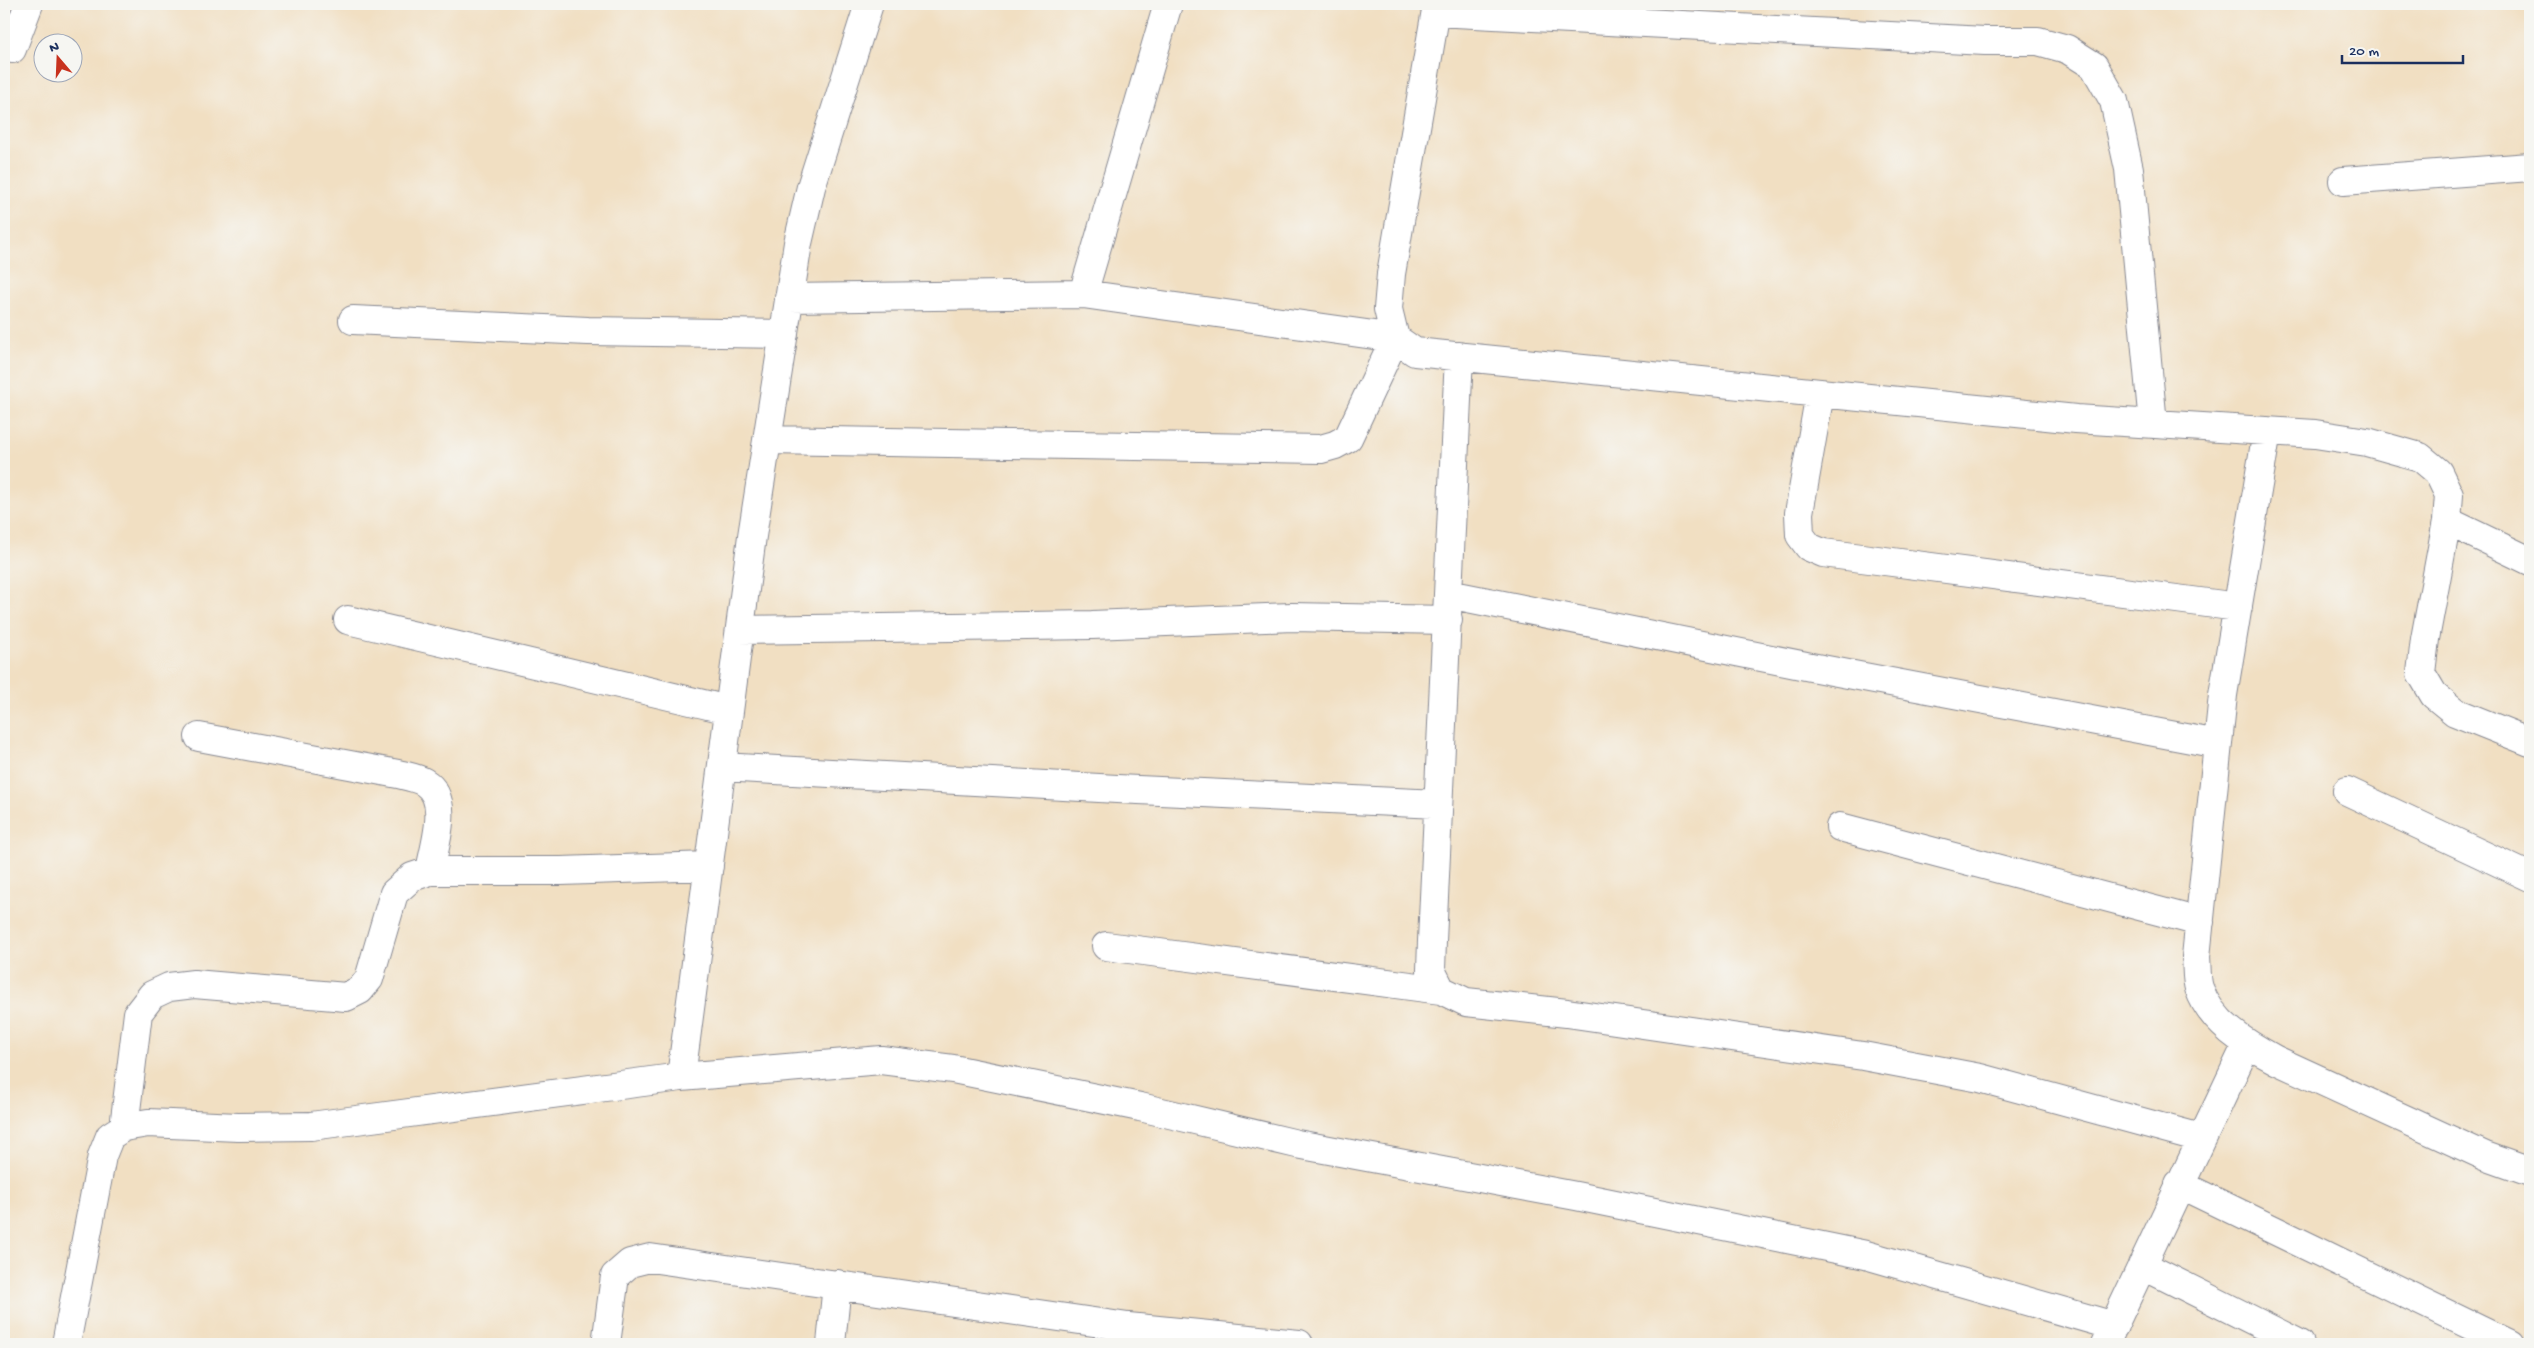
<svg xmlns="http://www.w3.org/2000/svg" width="2534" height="1348" font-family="'Gochi Hand',sans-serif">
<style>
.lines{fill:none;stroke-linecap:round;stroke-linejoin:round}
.minor-casing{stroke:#868790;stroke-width:30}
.minor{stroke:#fff;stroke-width:28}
</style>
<rect width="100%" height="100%" fill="#f6f6f2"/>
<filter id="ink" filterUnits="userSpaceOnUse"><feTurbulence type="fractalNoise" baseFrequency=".02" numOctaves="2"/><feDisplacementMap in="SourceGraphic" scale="10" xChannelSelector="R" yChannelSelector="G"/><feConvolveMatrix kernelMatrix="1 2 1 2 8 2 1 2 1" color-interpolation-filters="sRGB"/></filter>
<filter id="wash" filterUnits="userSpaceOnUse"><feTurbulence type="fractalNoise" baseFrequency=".0096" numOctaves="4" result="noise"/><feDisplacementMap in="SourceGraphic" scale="20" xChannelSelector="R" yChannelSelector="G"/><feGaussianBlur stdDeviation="1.12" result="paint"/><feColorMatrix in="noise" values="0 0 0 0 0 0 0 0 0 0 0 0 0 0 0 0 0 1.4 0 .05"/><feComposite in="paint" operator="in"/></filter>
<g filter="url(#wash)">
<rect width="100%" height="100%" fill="#f1dfc2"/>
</g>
<g filter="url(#ink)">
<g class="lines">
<g class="minor-casing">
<path id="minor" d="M 1437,4 L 1391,274 L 1388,309 L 1395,338 L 1415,352 L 2076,419 L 2315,434 L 2367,442 L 2420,457 L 2438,472 L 2449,495 L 2447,521 L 2425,639 L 2421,673 L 2434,695 L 2455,712 L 2530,742
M 1436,12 L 1985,41 L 2038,41 L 2067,49 L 2094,66 L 2114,101 L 2129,169 L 2153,424
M 12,49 L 29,4
M 2343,181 L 2530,167
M 1083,294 L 1168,4
M 353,320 L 588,331 L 784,334
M 1459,356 L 1432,941 L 1431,970 L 1441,990 L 1466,1002 L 1567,1013 L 1863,1056 L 1980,1078 L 2201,1138
M 1820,393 L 1799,513 L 1800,535 L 1809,547 L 1823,553 L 2238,607
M 2267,431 L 2223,695 L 2196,957 C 2197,967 2196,979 2199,988 C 2211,1023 2246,1044 2276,1060 L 2485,1156 L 2530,1172
M 767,440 L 1321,449 L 1335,445 L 1348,438 L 1395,338 L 1083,294 L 789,298
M 2447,521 L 2530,561
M 1448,594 L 1811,667 L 2218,744
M 348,620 L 729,710
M 740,630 L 1092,625 L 1292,617 L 1448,620
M 199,737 L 398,774 C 406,776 417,778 424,782 C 452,799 434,846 430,871
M 722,767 L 1117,789 L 1438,804
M 2347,791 L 2530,877
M 1840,827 L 2200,922
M 1106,946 L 1441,990
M 681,1077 L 752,536 L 798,243 L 811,187 L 869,4
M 124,1127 L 138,1013 L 152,995 L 169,987 L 194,984 L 346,997 L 360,990 L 369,979 L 394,893 L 412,877 L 430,871 L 561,871 L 709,866
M 2179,1184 L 2509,1344
M 2142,1265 L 2300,1344
M 66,1344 L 102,1156 L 110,1136 L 124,1127 L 148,1123 L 238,1127 L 311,1126 L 681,1077 L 881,1060 L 953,1069 L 1140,1107 L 1297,1144 L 1576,1196 L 1866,1255 L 2114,1326
M 606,1344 L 615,1276 L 630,1263 L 650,1258 L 1128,1327 L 1299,1344
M 831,1344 L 837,1284
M 2105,1344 L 2247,1044"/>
</g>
<use href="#minor" class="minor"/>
</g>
</g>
<rect width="2534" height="1348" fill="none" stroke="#f6f6f2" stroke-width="20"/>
<g transform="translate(58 58) rotate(341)"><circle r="24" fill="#f6f6f2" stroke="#9ea6b7"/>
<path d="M0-4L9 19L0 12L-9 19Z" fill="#c8321e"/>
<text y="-8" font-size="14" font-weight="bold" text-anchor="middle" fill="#1b2f5e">N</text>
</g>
<path d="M2342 55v8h121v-8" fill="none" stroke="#1b2f5e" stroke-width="2.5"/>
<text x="2349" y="55" font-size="15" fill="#1b2f5e" stroke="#f6f6f2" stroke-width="4" paint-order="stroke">20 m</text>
</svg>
